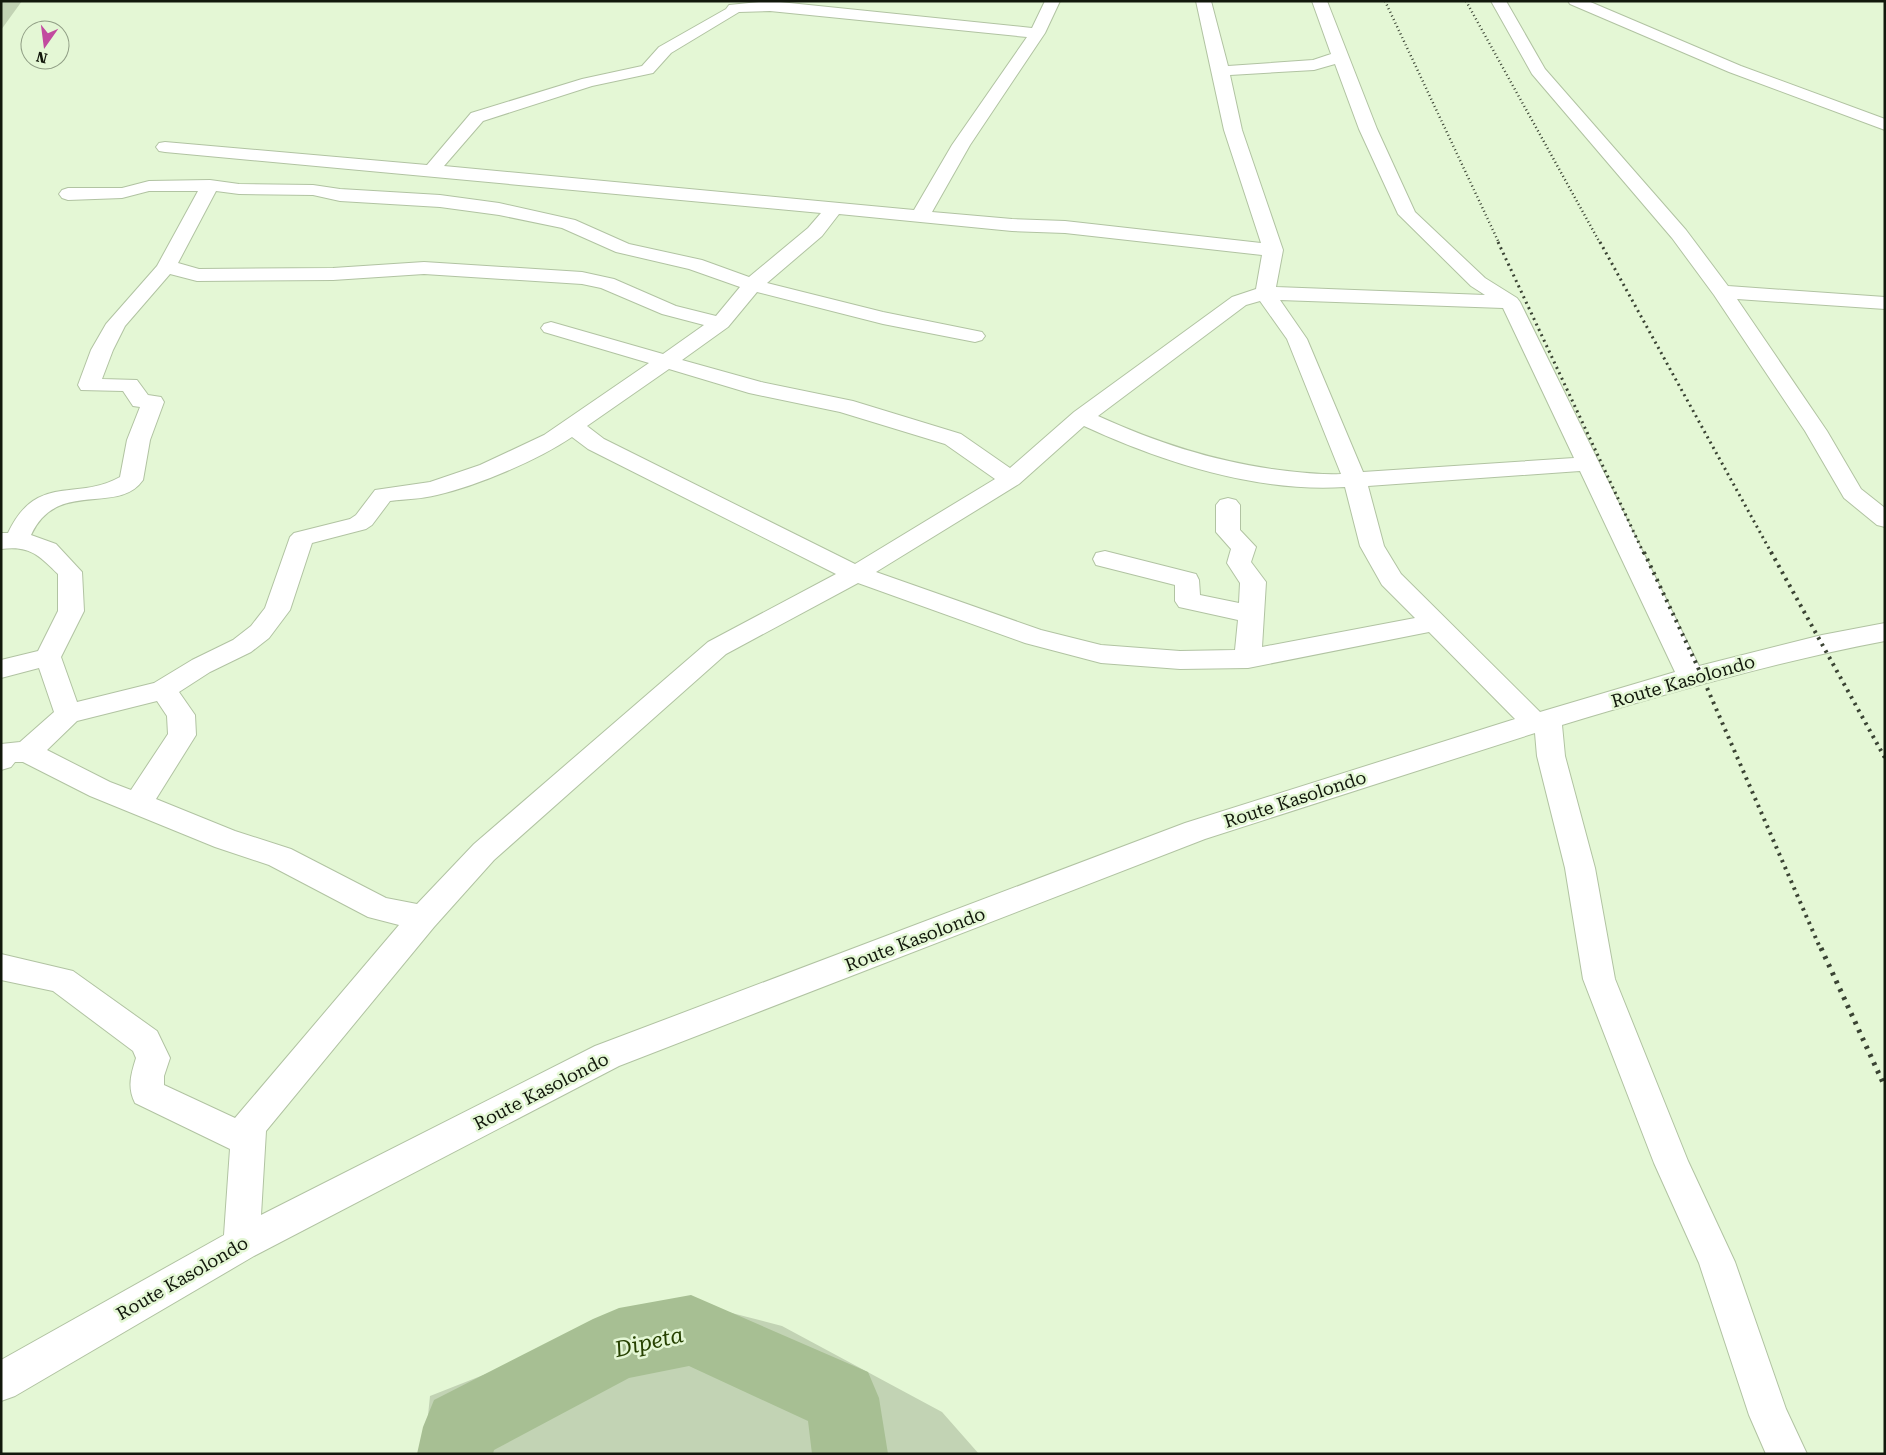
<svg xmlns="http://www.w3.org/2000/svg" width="1886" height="1455" font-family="'Roboto Serif',serif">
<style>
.green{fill:#c2d3b4}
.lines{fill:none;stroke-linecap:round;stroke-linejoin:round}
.river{fill:#a7bf93;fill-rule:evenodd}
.minor-casing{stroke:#b1c3a2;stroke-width:2}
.minor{fill:#fff;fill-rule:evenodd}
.rail-far3{stroke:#3a4333;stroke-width:2.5;stroke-dasharray:1 3;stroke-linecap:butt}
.rail-far2{stroke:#3a4333;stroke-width:3;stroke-dasharray:2 4;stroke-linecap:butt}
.rail-far1{stroke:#3a4333;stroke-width:4;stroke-dasharray:2.5 5;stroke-linecap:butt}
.rail{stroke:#3a4333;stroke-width:5;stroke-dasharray:3 6;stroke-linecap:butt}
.labels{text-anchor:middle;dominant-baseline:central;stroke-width:5;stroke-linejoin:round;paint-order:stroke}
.street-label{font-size:18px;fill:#12180c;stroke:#e4f7d5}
.near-water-label{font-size:22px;font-style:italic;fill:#264100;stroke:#e4f7d5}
</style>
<rect width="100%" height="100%" fill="#e4f7d5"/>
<path class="green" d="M 1,1 L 22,1 L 1,30 Z
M 677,1299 L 782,1326 L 942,1412 L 979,1454 L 424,1454 L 430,1396 Z"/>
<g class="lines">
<path class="river" d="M 691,1295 L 868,1372 L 879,1398 L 888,1454 L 812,1454 L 808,1421 L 689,1366 L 629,1378 L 494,1450 L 493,1454 L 417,1454 L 423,1427 L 434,1400 L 593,1319 L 619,1308 Z"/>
<g class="minor-casing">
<path id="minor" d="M 770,1 L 1032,28 L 1045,1 L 1060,1 L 1045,33 L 970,145 L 932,212 L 1012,219 L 1065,221 L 1261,243 L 1224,130 L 1196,1 L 1211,1 L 1228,66 L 1313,60 L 1331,54 L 1312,1 L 1327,1 L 1377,129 L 1415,212 L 1485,278 L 1517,298 L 1520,302 L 1699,666 L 1822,635 L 1885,623 L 1885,641 C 1775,662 1669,693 1562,725 L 1565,756 L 1595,868 L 1615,979 L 1688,1161 L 1735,1262 L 1786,1409 L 1807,1454 L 1766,1454 L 1749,1415 L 1699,1263 L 1654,1163 L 1583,979 L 1565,868 L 1537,756 L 1535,733 L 1205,839 L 619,1066 L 254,1256 L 15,1396 L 1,1401 L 1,1360 L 224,1235 L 230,1149 L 135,1103 C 127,1087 131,1074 136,1058 L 133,1051 L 53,991 L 1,980 L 1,954 L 73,971 L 157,1031 L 170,1058 L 164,1076 L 164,1085 L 235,1118 L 399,925 L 368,917 L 269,865 L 215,847 L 90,796 L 23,762 L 15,762 L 11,767 L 1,770 L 1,744 L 20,742 L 54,712 L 39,668 L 1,678 L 1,660 L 38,651 L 58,611 L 58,574 C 39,555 29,545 1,549 L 1,533 L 8,533 C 37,472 75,502 120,477 L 127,440 L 140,407 L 133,406 L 123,391 L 81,390 L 78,385 L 91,350 L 106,324 L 157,266 L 198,191 L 149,191 L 122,198 L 68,200 L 62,198 L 59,194 L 62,190 L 68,188 L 122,188 L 149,181 L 210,180 L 239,184 L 313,185 L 340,189 L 440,195 L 499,203 L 575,220 L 629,244 L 702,260 L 749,277 L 808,228 L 821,213 L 165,152 L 159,151 L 156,147 L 159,143 L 165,142 L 427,165 L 471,113 L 582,79 L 642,66 L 659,47 L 726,9 L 729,5 ZM 770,11 L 1027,37 L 952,145 L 914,210 L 444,166 L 483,121 L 592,86 L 653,73 L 671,53 L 739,12 ZM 1335,64 L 1359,129 L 1398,214 L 1471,286 L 1485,295 L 1276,287 L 1283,250 L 1242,130 L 1230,75 L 1314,70 ZM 216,191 L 239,194 L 313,195 L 340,201 L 440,207 L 499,215 L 562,228 L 616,252 L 689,269 L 740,287 L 716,316 L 676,306 L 614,279 L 582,272 L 424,262 L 333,268 L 199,269 L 178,263 ZM 839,214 L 1012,231 L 1065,233 L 1262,255 L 1256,289 L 1232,297 L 1162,348 L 1074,412 L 1010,468 L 961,434 L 853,401 L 761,382 L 682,360 L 728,327 L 757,292 L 883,324 L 975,342 L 982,340 L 985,336 L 982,332 L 883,312 L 767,283 L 822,236 ZM 170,274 L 197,281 L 333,280 L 424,274 L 582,284 L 601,288 L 662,314 L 704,325 L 663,354 L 551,322 L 544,324 L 541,328 L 544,332 L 649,363 L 544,435 L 480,465 L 430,482 L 375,490 L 356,515 L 350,519 L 294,533 L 290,537 L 265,608 L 251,626 L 233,640 L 192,660 L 154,683 L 77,702 L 61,657 L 84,611 L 82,572 L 56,544 L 31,535 C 57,478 118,516 143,480 L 150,440 L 164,402 L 161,397 L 148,395 L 137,380 L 102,379 L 113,350 L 125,326 ZM 1280,300 L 1503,308 L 1574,458 L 1363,472 L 1307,339 ZM 1260,301 L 1287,339 L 1341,474 C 1317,475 1296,472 1272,469 C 1210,460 1155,442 1098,416 L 1246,305 ZM 669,369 L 749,393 L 840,412 L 945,444 L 995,479 L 855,564 L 604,439 L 587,426 ZM 1084,426 C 1162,462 1258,493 1345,487 L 1360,546 L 1382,585 L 1415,618 L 1262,647 L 1266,582 L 1251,562 L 1256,547 L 1240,530 L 1240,505 L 1236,500 L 1228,498 L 1220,500 L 1216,505 L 1216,532 L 1231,549 L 1227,563 L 1240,583 L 1239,603 L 1200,595 L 1199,580 L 1196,574 L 1105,551 L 1096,553 L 1093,559 L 1096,565 L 1175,585 L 1175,601 L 1179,607 L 1238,620 L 1235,650 L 1180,651 L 1101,645 L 1041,630 L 876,572 L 1019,484 ZM 572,437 L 588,449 L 836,574 L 708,642 L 474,844 L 417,904 L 386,898 L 291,849 L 235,831 L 156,799 L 196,735 L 195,715 L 179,692 L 210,672 L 251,652 L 269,638 L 290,610 L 312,543 L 366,529 L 372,525 L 390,501 C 406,499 422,499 437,495 C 477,486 538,460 572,437 ZM 1580,471 L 1675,672 L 1540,712 L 1401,574 L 1384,546 L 1368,486 ZM 858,583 L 1025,643 L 1101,663 L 1180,669 L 1248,668 L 1429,632 L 1515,719 L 1185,823 L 595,1046 L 261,1215 L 266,1131 L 434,927 L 494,860 L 726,654 ZM 157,701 L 167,716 L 168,734 L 131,790 L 110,782 L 47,750 L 77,721 Z
M 1491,1 L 1506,1 L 1545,69 L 1686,230 L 1728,286 L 1885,297 L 1885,309 L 1737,299 L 1827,431 L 1861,489 L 1885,508 L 1885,527 L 1877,525 L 1844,498 L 1805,431 L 1714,295 L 1672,238 L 1532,74 Z
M 1568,1 L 1588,1 L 1741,66 L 1885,119 L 1885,130 L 1729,72 L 1570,4 Z"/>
</g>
<use href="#minor" class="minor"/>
<path class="rail-far3" d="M 1385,1 L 1499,243
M 1466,1 L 1600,243"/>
<path class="rail-far2" d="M 1498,242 L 1644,554
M 1600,242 L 1772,554"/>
<path class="rail-far1" d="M 1644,552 L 1701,674 L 1821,950
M 1771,552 L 1885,758"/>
<path class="rail" d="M 1821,948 L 1885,1087"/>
</g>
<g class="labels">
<g class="street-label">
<text transform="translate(1683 681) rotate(-16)">Route Kasolondo</text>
<text transform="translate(1295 799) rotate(-18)">Route Kasolondo</text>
<text transform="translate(915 939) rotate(-21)">Route Kasolondo</text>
<text transform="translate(541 1091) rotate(-27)">Route Kasolondo</text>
<text transform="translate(182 1278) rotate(-30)">Route Kasolondo</text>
</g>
<g class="near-water-label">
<text transform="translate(649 1342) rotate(-13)">Dipeta</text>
</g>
</g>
<rect width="1886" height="1455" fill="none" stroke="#12180c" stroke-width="5"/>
<g transform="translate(45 45) rotate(194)"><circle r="24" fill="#e4f7d5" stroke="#909e85"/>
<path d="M0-4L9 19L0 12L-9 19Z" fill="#c24a9f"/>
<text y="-8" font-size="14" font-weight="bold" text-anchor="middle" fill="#12180c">N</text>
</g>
</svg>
